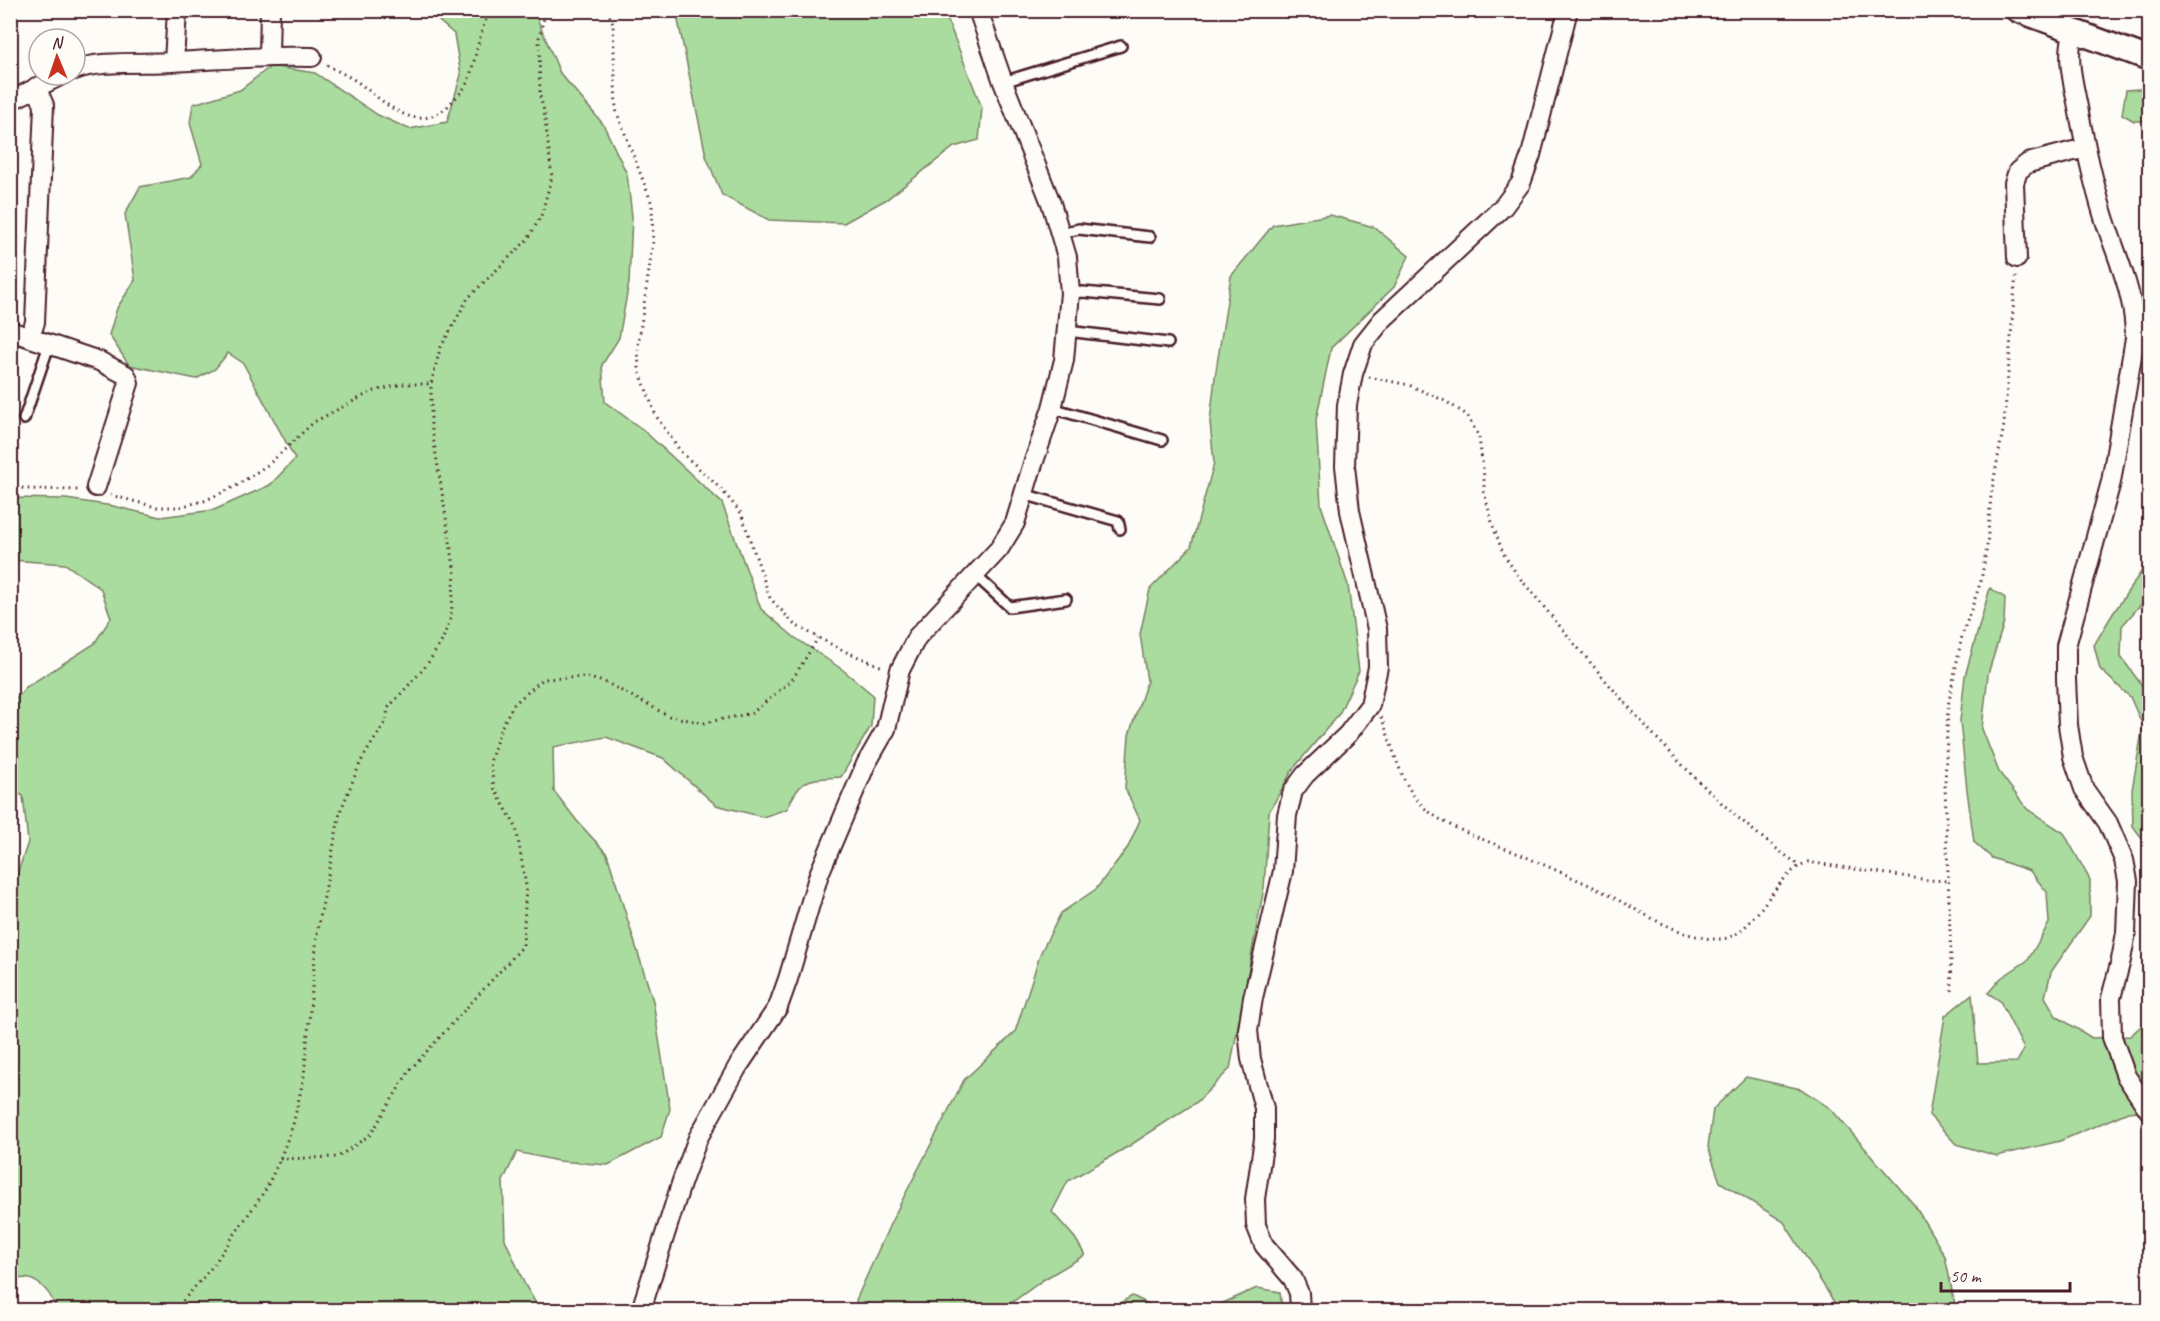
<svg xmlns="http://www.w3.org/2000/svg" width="2160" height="1321" font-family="Caveat,sans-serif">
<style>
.green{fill:#a9dc9e;stroke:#7a7e64;stroke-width:1.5}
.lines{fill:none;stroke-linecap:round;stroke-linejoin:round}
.service-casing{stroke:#4a1f2b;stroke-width:14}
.minor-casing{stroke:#4a1f2b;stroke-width:22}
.tertiary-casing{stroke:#4a1f2b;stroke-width:27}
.path{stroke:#4a1f2b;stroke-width:3;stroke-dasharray:1.5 4.5;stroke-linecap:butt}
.service{stroke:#fdfcf7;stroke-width:9}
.minor{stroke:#fdfcf7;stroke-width:18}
.tertiary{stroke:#fdfcf7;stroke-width:22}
</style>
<rect width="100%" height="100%" fill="#fdfcf7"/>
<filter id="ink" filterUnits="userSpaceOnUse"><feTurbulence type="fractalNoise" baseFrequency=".0167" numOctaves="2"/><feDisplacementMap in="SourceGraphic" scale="12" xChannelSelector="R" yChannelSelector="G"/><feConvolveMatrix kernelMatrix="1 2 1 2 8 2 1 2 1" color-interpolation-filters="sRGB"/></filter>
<g filter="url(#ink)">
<path class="green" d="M 679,10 L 944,11 L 982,108 L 979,140 L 954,147 L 887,199 L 844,223 L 769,220 L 722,195 L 706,156 L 678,21 Z
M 384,11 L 534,11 L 560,73 L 603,124 L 627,174 L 632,216 L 629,283 L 619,338 L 602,365 L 605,402 L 642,429 L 722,503 L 761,609 L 794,637 L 843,670 L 873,695 L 871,726 L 841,777 C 808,779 801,777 787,809 L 763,817 L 716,805 L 663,758 L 606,737 L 553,747 L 554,791 L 577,821 L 607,854 L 653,1001 L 670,1109 L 661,1137 L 608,1165 L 558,1161 L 517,1152 L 503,1181 L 505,1239 L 525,1285 L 540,1310 L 55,1310 C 54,1296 41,1281 26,1278 C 21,1278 15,1280 11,1281 L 10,896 L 28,842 L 23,796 L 11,789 L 11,704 L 26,687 L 94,644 L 111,618 L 101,589 L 65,564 L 11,560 L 11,498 L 66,499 L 113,506 L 160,517 L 214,510 L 270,485 L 295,459 L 243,363 L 228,353 L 215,369 L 196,379 L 129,365 L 109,335 L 117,308 L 135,280 L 125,214 L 140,187 L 191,177 L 202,164 L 190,123 L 193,104 L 240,90 L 271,66 L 315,73 L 378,115 L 409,129 L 447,122 L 461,75 L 454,34 L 427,11 L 388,16 Z
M 2150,88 L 2149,121 L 2134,121 L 2122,114 L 2126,90 Z
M 1330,215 L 1374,227 L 1409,256 L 1394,287 L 1331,348 L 1316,420 L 1321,505 L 1348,585 L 1359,671 L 1339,714 L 1293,769 L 1269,812 L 1264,888 L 1230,1069 L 1197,1102 L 1129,1146 L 1068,1181 L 1052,1212 L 1075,1238 L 1085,1255 L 1043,1280 L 1007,1306 L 991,1310 L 859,1310 L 856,1300 L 891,1222 L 964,1080 L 1015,1032 L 1041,952 L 1061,913 L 1096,889 L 1128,847 L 1140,820 L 1125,788 L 1129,735 L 1147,681 L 1140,634 L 1150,589 L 1191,547 L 1214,463 L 1210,422 L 1215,377 L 1231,276 L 1273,225 Z
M 2149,560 L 2149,595 L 2122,626 L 2121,657 L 2149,695 L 2149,848 L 2133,826 L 2132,790 L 2143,726 L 2130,697 L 2100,669 L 2094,645 L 2112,615 Z
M 1990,588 L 2005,598 L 2004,622 L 1988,674 L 1982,729 L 1999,772 L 2027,809 L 2064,833 L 2090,880 L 2090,916 L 2051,972 L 2045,997 L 2056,1016 L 2092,1038 L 2130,1036 L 2149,1019 L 2149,1110 L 2128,1112 L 2060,1141 L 1997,1156 L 1956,1144 L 1929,1115 L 1945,1016 L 1972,994 L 1978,1063 L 2017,1062 L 2024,1049 L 2000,1001 L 1988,993 L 2001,978 L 2028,960 L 2049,923 L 2047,892 L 2030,871 L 1992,858 L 1974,842 L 1967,790 L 1960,721 L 1965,676 Z
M 1746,1077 L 1801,1089 L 1831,1109 L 1915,1206 L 1945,1256 L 1956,1310 L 1839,1310 L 1784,1222 L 1720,1182 L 1708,1147 L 1713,1109 Z
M 1257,1288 L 1280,1292 L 1282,1310 L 1207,1310 Z
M 1132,1296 L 1162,1310 L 1107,1310 Z"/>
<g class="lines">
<g class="service-casing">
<path id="service" d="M 1003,82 L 1121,46
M 1060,233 L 1079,229 L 1150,237
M 1070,293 L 1083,292 L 1160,299
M 1067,331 L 1168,343
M 1052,408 L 1162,440
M 24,419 L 49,345
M 1023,494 L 1118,521 L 1120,529
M 975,575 L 1010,607 L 1066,599"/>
</g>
<g class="minor-casing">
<path id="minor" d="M 2074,30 C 2066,55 2072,78 2077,102 C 2084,140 2092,178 2103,214 C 2116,257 2135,292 2135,338 L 2111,482 L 2066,646 L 2066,679 L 2068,725 L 2073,757 L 2084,789 L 2108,823 L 2124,860 L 2128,881 L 2126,933 L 2121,960 L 2111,998 L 2112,1037 L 2126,1076 L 2150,1112
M 269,55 L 270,10
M 174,62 L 177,10
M 75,70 C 98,60 146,64 172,62 C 219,60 265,55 312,57
M 10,101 L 62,75
M 2017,258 L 2014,183 L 2018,171 L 2028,163 L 2085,148
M 10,331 L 99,361 L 126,375 L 129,383 L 96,487
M 30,338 L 35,322 L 44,105 L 36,87
M 641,1310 L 682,1181 L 698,1138 L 737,1068 L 778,1007 L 788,979 L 819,874 L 866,764 L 886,729 L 900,670 L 917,637 L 999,549 L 1015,523 L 1031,470 L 1052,408 L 1064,360 L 1070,293 L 1067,257 L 1051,203 L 1003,82 L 978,10
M 1300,1310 L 1299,1293 L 1293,1279 L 1264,1245 L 1256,1225 L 1255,1199 L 1264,1139 L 1264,1108 L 1251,1059 L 1248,1030 L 1253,998 L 1283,871 L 1287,815 L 1293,791 L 1305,775 L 1348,734 L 1370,705 L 1378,667 L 1377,629 L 1350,511 L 1345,466 L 1347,405 L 1353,374 L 1363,344 L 1382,320 L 1503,207 L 1521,183 L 1531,155 L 1568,10"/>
</g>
<g class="tertiary-casing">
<path id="tertiary" d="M 2017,10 L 2150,59"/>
</g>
<path class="path" d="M 607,10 L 613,23 L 616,110 L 652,204 L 653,243 L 638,345 L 639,370 L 656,416 L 681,452 L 720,488 L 741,513 L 770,598 L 795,625 L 844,651 L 883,667
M 327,65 C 337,71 349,76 359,83 C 385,102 415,136 448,106 C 456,97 463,92 468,81 C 477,57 478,32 491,10
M 1369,377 L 1409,385 L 1445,401 L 1467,415 L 1479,437 L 1484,477 L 1484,492 L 1493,526 L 1503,553 L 1518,576 C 1605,679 1688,788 1799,865
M 10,486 L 27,489 L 80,490
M 110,495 L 156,507 L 178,507 L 204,501 L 236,486 L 269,464 L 314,422 L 371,392 L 402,384 L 431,384
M 1381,717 C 1394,747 1400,788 1427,810 C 1449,828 1478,837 1504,848 C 1532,859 1560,872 1587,884 C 1620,899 1651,921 1685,933 C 1698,937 1717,942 1730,937 C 1760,924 1775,874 1808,862 L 1928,880 L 1950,881
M 1952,991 L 1945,785 L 1948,706 L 1962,636 L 1981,581 L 1987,546 L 1991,495 L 2004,425 L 2016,273
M 280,1159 L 338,1157 L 371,1134 L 409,1071 L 523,946 L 526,886 L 516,827 L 494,788 L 490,762 L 500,730 L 513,705 L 543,679 L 586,677 L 607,683 L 669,716 L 704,723 L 752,713 L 792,680 L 818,638
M 175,1310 L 212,1267 L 266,1189 L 280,1159 L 293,1125 L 304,1076 L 317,934 L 340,812 L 361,761 L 386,721 L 388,708 L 426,666 L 442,641 L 451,617 L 455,573 L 431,424 L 431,384 L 440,349 L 468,298 L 528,239 L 541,216 L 552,177 L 544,111 L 540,96 L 539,38 L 546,10"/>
<use href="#service" class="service"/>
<use href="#minor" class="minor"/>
<use href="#tertiary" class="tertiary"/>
</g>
</g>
<rect width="2160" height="1321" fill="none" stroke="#fdfcf7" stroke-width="36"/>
<rect x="18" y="18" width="2124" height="1285" fill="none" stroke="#4a1f2b" stroke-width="2" filter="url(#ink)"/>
<g transform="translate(57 57) rotate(358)"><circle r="28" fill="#fdfcf7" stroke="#b5a4a5" stroke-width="1.5"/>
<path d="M0-4.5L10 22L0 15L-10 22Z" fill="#c8321e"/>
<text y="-9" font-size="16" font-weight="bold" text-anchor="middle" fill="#4a1f2b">N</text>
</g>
<path d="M1941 1282v9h129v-9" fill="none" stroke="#4a1f2b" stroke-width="3"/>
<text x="1950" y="1282" font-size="18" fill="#4a1f2b" stroke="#fdfcf7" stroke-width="4.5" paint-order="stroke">50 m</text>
</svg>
